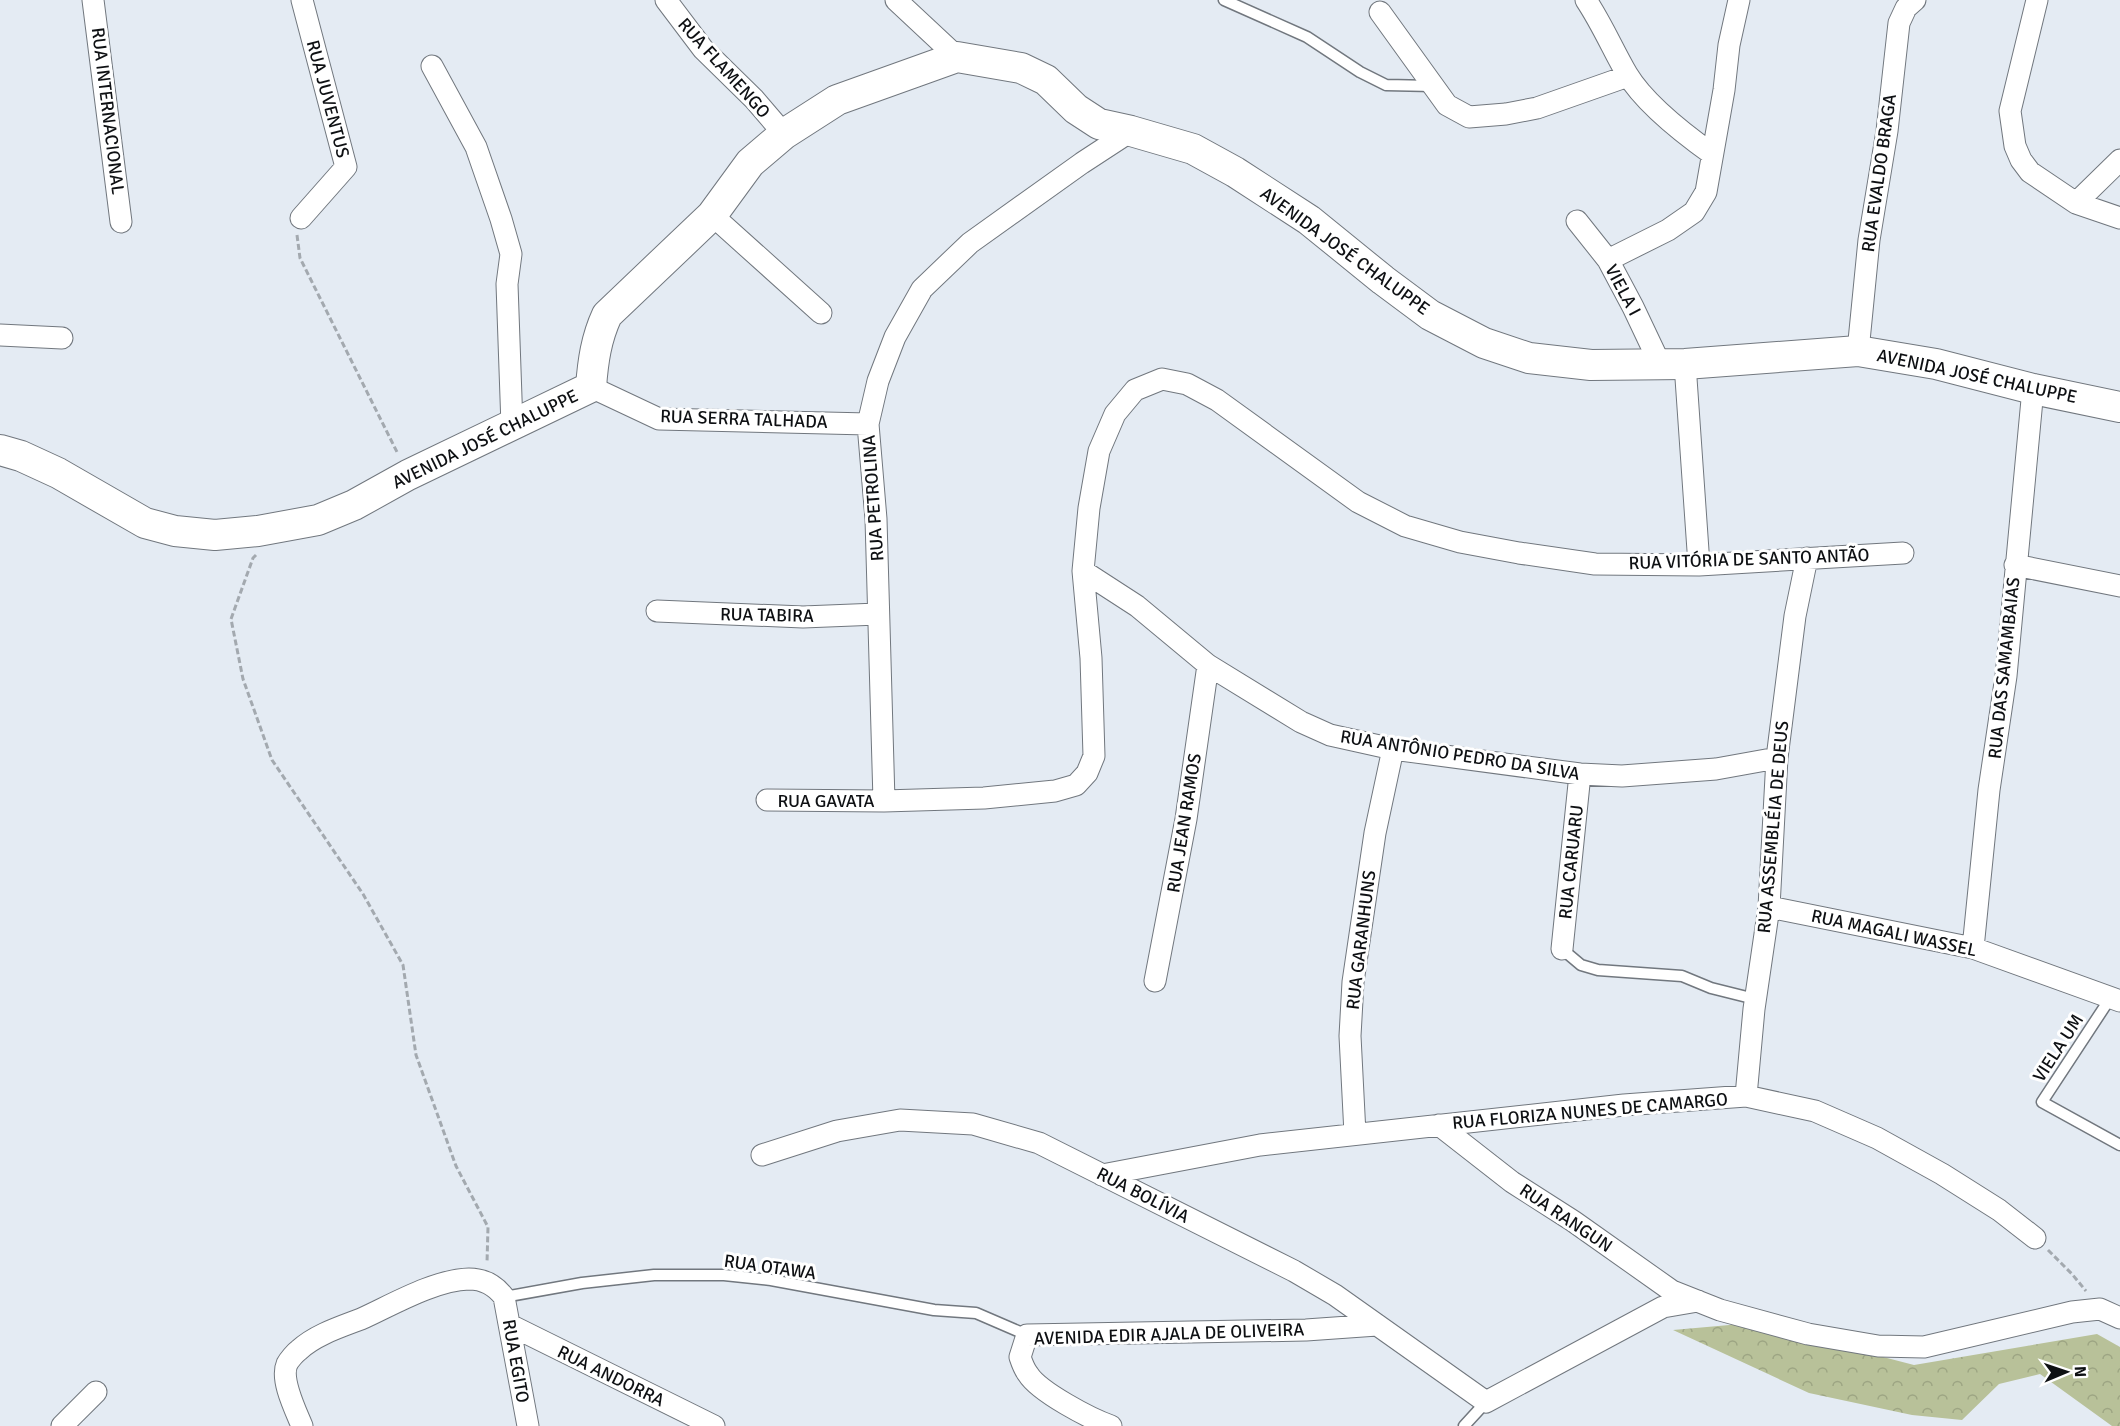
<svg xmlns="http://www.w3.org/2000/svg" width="2120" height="1426" font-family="Signika,sans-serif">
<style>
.forest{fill:url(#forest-crowns)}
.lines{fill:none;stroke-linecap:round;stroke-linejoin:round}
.lane-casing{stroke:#71777e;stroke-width:13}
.street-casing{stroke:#71777e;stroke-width:23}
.secondary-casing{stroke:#71777e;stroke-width:32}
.path{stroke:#a3a9af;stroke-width:3;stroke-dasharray:6 3;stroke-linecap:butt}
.lane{stroke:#fff;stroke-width:10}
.street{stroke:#fff;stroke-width:21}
.secondary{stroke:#fff;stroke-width:30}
.labels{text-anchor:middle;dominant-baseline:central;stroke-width:6;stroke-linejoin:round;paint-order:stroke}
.street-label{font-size:18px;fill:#0e1013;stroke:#fff}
</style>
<defs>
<pattern id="forest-crowns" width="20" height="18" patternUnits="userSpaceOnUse" patternTransform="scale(1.5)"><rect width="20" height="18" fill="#b8c199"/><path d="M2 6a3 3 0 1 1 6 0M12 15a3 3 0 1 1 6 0" fill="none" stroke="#9da583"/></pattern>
</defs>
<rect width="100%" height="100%" fill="#e4ebf3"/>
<path class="forest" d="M 1752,1323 L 1914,1365 L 2097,1334 L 2120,1347 L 2120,1426 L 2112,1426 L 2040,1374 L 1999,1384 L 1962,1420 L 1912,1415 L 1809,1393 L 1673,1330 Z"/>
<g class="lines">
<g class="lane-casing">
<path id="lane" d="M 1224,0 L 1307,37 L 1360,72 L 1386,85 L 1433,86
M 1562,949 L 1581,965 L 1598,970 L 1682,976 L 1711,988 L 1755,999
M 2111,997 L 2042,1102 L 2120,1145
M 504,1297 L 582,1283 L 654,1275 L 724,1275 L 771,1280 L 934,1310 L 976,1313 L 1027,1335
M 1464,1426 L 1486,1402"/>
</g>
<g class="street-casing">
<path id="street" d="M 93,0 L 121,222
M 666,0 L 703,49 L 754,99 L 784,134
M 896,0 L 957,57
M 1586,0 C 1602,24 1613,50 1627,74 C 1645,104 1684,134 1712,154
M 2037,0 L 2010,111 L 2015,146 L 2021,160 L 2030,172 L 2076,203 L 2120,218
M 1380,12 L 1447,105 L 1469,117 L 1506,114 L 1537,108 L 1628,76
M 432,66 L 476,147 L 501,219 L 511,254 L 507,284 L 512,426
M 2076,203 L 2120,160
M 712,215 L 821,313
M 301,218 L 346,167 L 302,0
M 1577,221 L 1608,260 L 1633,307 L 1660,364
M 1608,260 L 1668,230 L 1694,212 L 1706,192 L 1724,90 L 1729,45 L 1739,0
M 0,335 L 62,338
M 1858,351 L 1869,240 L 1887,131 L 1899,23 L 1906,8 L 1915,0
M 1685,364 L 1699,565
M 591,387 L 659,419 L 868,424
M 2015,565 L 2120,586
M 1083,571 L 1137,606 L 1208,665 L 1301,722 L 1330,735 L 1393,749 L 1580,774 L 1622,776 L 1716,769 L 1777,758
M 657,611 L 803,617 L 878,614
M 767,800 L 884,801 L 984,798 L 1055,791 L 1076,785 L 1087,773 L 1094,756 L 1091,658 L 1083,571 L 1089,508 L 1099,451 L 1115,414 L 1135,390 L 1162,379 L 1187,384 L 1217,400 L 1358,502 L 1405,526 L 1460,542 L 1519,553 L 1595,564 L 1699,565 L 1903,553
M 884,801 L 876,519 L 868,424 L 878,381 L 895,337 L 922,289 L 970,243 L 1082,163 L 1131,131
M 1769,907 L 1973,948 L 2120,1001
M 1973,948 L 1989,790 L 2006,676 L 2033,389
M 1562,949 L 1580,774
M 1155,981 L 1186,819 L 1208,665
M 1746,1096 L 1754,1009 L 1769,907 L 1777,758 L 1795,616 L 1807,558
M 1439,1125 L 1512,1182 L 1573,1221 L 1672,1291 L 1720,1310 L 1808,1334 L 1878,1346 L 1924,1347 L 2072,1312 L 2100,1309 L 2120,1318
M 1355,1134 L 1350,1036 L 1353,982 L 1375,833 L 1393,749
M 762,1155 L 837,1131 L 900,1120 L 973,1124 L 1039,1143 L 1294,1271 L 1335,1295 L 1486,1402 L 1663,1307 L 1698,1301
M 1102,1175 L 1260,1145 L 1624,1105 L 1746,1096 L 1815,1111 L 1877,1138 L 1942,1174 L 1999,1210 L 2035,1238
M 510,1325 L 714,1426
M 62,1426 L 96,1392
M 302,1426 C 296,1411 280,1380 287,1364 C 289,1360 295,1353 299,1350 C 315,1335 340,1327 361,1319 C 392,1305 434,1280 469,1279 C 484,1279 495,1285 504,1297 L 528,1426
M 1111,1426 C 1091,1419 1039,1392 1028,1374 C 1024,1369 1022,1363 1020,1357 L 1027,1335 L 1306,1330 L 1377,1325"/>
</g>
<g class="secondary-casing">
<path id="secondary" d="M 0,450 L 21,456 L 58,473 L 145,523 L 175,531 L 215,535 L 258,531 L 318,520 L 354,505 L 408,475 L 591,387 C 593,361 596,339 607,315 L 712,215 L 750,163 L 784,134 L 837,100 L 957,57 L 1021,68 L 1046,80 L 1076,109 L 1099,124 L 1131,131 L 1193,149 L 1235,172 L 1309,220 L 1383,280 L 1430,315 L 1484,343 L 1529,358 L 1591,365 L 1685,364 L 1858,351 L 1936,364 L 2033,389 L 2120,407"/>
</g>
<path class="path" d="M 297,235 L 300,258 L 398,454
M 256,555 L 253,558 L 231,619 L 243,679 L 272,760 L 363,894 L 403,965 L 416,1055 L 456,1166 L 488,1227 L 487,1263
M 2048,1250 L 2072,1274 L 2086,1291"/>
<use href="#lane" class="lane"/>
<use href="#street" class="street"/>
<use href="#secondary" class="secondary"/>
</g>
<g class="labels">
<g class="street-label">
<text transform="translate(724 68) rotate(48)">RUA FLAMENGO</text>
<text transform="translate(328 99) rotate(75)">RUA JUVENTUS</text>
<text transform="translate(108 111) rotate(83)">RUA INTERNACIONAL</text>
<text transform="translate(1879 173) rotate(-82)">RUA EVALDO BRAGA</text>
<text transform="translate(1345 251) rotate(36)">AVENIDA JOSÉ CHALUPPE</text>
<text transform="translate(1623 290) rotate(62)">VIELA I</text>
<text transform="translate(1977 376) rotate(12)">AVENIDA JOSÉ CHALUPPE</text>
<text transform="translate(744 419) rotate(2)">RUA SERRA TALHADA</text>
<text transform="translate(485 439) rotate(-26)">AVENIDA JOSÉ CHALUPPE</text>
<text transform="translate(873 498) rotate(-94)">RUA PETROLINA</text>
<text transform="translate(1749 559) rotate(-2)">RUA VITÓRIA DE SANTO ANTÃO</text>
<text transform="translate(767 615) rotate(1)">RUA TABIRA</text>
<text transform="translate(2004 668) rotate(-84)">RUA DAS SAMAMBAIAS</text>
<text transform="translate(1460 755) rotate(9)">RUA ANTÔNIO PEDRO DA SILVA</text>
<text x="826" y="801">RUA GAVATA</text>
<text transform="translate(1184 823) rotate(-81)">RUA JEAN RAMOS</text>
<text transform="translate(1773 827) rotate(-85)">RUA ASSEMBLÉIA DE DEUS</text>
<text transform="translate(1571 862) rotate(-84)">RUA CARUARU</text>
<text transform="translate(1894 933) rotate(12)">RUA MAGALI WASSEL</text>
<text transform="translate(1361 940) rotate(-83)">RUA GARANHUNS</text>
<text transform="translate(2058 1048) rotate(-57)">VIELA UM</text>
<text transform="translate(1590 1111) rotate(-5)">RUA FLORIZA NUNES DE CAMARGO</text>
<text transform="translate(1143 1195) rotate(27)">RUA BOLÍVIA</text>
<text transform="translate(1566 1218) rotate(34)">RUA RANGUN</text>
<text transform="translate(770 1267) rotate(8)">RUA OTAWA</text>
<text transform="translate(1169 1334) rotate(-2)">AVENIDA EDIR AJALA DE OLIVEIRA</text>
<text transform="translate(516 1361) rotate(80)">RUA EGITO</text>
<text transform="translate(611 1376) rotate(26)">RUA ANDORRA</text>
</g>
</g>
<g transform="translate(2066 1372) rotate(88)" stroke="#ffffff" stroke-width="4.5" paint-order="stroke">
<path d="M0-4.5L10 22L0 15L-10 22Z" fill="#0e1013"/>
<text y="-9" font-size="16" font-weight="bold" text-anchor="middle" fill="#0e1013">N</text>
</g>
</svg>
